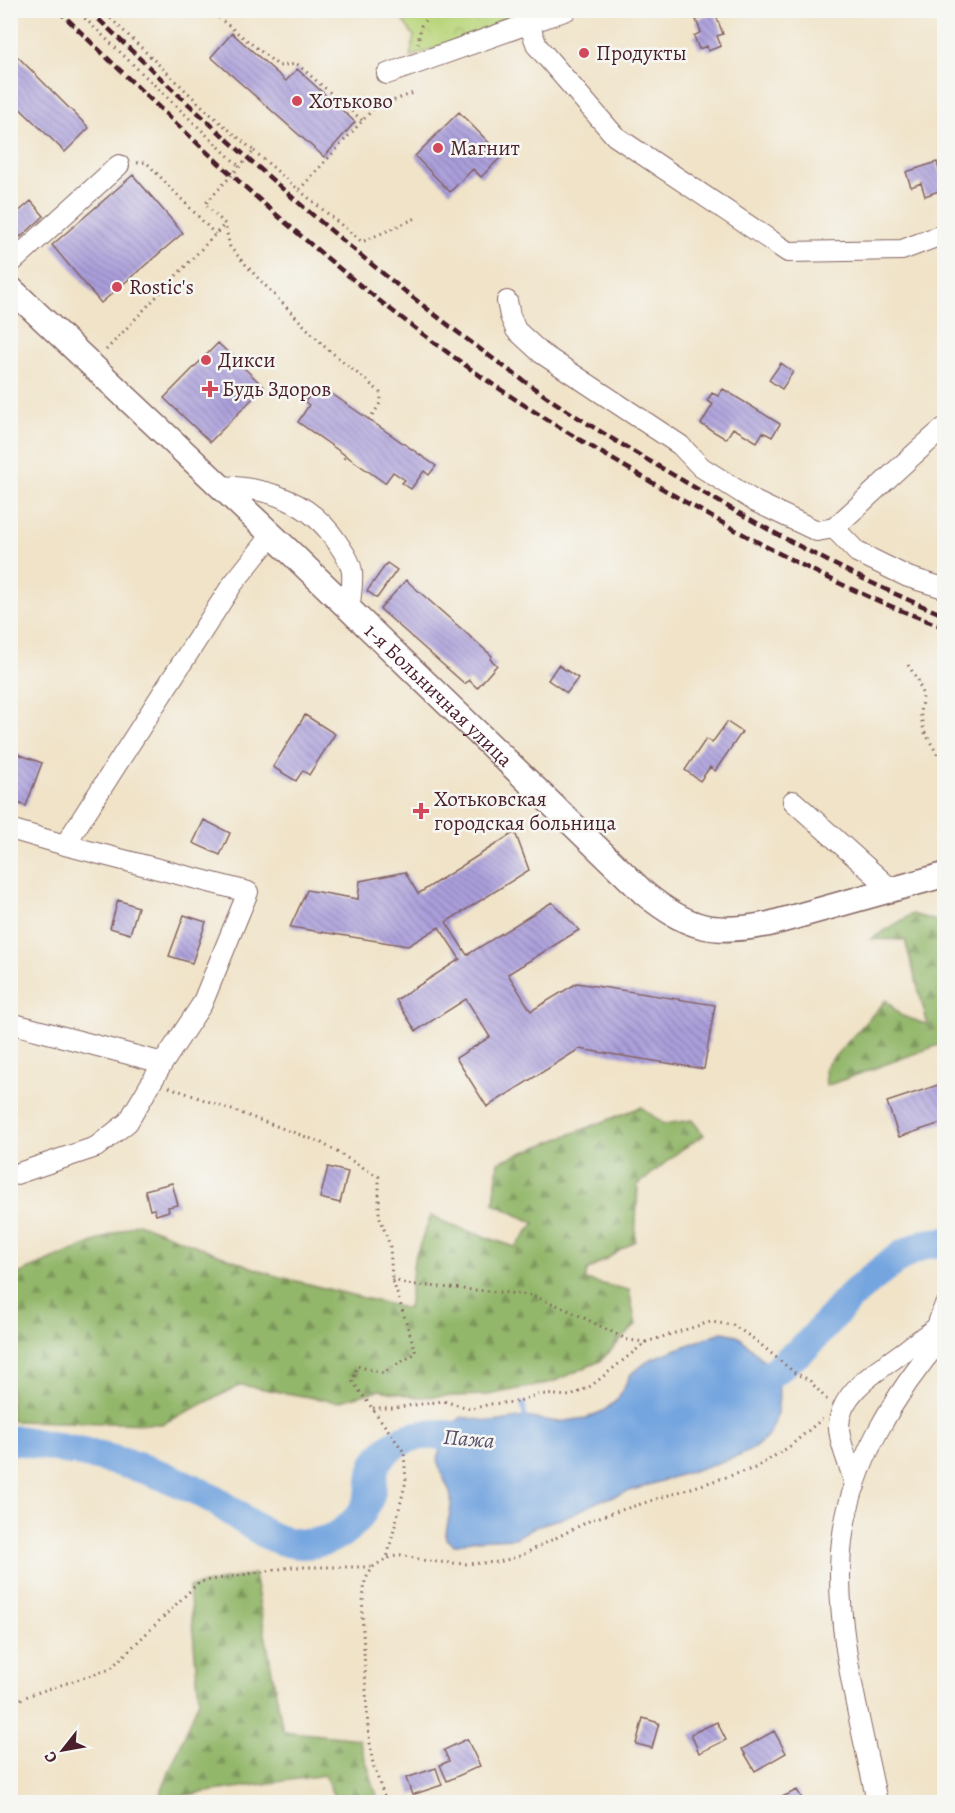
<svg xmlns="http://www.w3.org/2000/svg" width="955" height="1813" font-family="Alegreya,serif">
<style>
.forest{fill:url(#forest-firs);stroke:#6e6b4b;stroke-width:1.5}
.park{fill:url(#park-crowns);stroke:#827a53;stroke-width:1.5}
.water{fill:#74a5df;stroke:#5f6285;stroke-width:1.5}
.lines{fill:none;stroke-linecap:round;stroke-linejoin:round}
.stream{stroke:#74a5df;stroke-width:5}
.river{stroke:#74a5df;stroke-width:30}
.building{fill:url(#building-back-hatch)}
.minor-casing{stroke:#846462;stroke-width:22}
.major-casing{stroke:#846462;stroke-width:27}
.path{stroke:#846462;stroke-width:3;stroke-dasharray:1.5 4.5;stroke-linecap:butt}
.minor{stroke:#fff;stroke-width:20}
.major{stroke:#fff;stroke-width:24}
.rail{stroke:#4a1f2b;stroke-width:4.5;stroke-dasharray:9 4.5;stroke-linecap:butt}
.poi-dot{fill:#d1495b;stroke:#f6f6f2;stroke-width:2}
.labels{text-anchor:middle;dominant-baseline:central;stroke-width:5;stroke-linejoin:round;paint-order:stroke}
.poi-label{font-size:21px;fill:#4a1f2b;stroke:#f6f6f2;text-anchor:start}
.street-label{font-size:21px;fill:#4a1f2b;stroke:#f6f6f2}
.water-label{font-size:22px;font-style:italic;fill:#594e6a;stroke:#f6f6f2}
</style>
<defs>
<pattern id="forest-firs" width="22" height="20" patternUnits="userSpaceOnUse" patternTransform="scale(1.5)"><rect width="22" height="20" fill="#93b76b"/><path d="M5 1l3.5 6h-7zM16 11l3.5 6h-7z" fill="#7a9458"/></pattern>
<pattern id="park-crowns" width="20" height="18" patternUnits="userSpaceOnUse" patternTransform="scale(1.5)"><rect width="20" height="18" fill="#bad67b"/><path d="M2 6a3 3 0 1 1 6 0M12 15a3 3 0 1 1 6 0" fill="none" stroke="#a1b76a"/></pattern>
<pattern id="building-back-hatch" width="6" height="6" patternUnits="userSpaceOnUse" patternTransform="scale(1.5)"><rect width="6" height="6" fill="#ab9fdb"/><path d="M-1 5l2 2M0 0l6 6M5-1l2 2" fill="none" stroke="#8d81b2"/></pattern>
</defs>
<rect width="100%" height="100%" fill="#f6f6f2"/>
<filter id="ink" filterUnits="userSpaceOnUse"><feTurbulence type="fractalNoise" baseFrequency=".0167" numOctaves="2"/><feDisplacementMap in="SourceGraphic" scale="12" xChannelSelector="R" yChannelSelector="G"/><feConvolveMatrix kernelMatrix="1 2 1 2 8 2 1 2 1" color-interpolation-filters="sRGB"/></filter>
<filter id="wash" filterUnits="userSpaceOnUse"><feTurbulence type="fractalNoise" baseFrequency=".008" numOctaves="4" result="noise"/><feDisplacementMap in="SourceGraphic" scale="24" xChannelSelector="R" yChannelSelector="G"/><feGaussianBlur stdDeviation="1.35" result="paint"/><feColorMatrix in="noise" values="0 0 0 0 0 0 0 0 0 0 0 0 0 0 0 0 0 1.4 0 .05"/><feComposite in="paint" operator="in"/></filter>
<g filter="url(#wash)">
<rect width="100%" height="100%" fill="#f0e3c8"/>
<path class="forest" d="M 912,914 L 944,923 L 944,1043 L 826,1086 L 825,1067 L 886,1000 L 900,1015 L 928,1025 L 905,940 L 871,939 Z
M 641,1107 L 664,1124 L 692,1120 L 704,1135 L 682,1149 L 638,1185 L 635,1241 L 587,1271 L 585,1280 L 629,1290 L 636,1325 L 600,1361 L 553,1382 L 488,1395 L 417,1397 L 380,1390 L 337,1402 L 241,1385 L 162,1424 L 11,1421 L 11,1277 L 138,1223 L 272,1275 L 408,1309 L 414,1260 L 431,1215 L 450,1225 L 515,1247 L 535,1223 L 494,1204 L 498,1162 Z
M 254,1574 L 283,1731 L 359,1739 L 379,1802 L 336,1802 L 325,1775 L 158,1799 L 199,1700 L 189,1587 Z"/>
<path class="park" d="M 396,11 L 541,11 L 410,57 L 414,36 Z"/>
<path class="water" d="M 722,1332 L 737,1335 L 775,1371 C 782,1390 779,1421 767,1437 C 759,1446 749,1451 739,1456 L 599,1501 L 569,1516 L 536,1526 L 515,1538 L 474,1540 L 454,1545 L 446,1539 C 445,1525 453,1511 451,1497 C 450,1488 443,1479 440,1470 C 434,1450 446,1428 462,1417 L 494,1422 L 525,1417 L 558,1422 L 586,1418 L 603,1411 L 617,1400 L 631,1374 L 651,1359 Z"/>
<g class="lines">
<path class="stream" d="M 523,1404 L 525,1417"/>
<path class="river" d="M 742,1393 L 750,1390 L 806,1346 L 852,1295 L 882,1270 L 904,1254 L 925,1244 L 944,1242
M 10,1441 L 17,1440 C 82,1452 150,1464 209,1497 C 243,1516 272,1550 315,1543 C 341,1539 362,1520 370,1495 C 373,1485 371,1473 376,1464 C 382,1452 399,1440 412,1437 C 435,1431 462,1437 485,1440"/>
</g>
<g id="blocks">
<path class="building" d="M 715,13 L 723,34 L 717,36 L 721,46 L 708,51 L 707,46 L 699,49 L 694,36 L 701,32 L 696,20 Z
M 232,33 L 286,81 L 297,69 L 355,122 L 324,157 L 211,57 Z
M 18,57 L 89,128 L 65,152 L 10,99 L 10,65 Z
M 459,112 L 502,156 L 481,177 L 473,169 L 450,192 L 415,156 Z
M 937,162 L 944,189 L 925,196 L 921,183 L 911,187 L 906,172 Z
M 133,175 L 183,233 L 101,303 L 52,245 Z
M 31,201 L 44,216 L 21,237 L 10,225 L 10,219 Z
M 218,343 L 264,387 L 210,442 L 164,398 Z
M 781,363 L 793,372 L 782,389 L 769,380 Z
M 322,387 L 436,466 L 429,475 L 424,471 L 411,489 L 402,483 L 405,480 L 393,472 L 385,483 L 298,422 L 309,405 L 305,402 L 312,392 L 316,396 Z
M 723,389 L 780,424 L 772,437 L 763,432 L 757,442 L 733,428 L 726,439 L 701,424 L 713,404 L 707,401 L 712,393 L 718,396 Z
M 387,563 L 397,570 L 377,598 L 367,591 Z
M 406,580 L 492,656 L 490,659 L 497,665 L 477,688 L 469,680 L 465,684 L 380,609 Z
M 558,665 L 578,678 L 567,693 L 548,680 Z
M 305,715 L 335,734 L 309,775 L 303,770 L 296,781 L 273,767 Z
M 727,722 L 742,732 L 715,771 L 710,767 L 700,781 L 685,770 L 706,739 L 712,743 Z
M 10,751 L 42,763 L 26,806 L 10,800 Z
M 204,820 L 230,833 L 220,855 L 193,843 Z
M 515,832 L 529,870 L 446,922 L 467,955 L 552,902 L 579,930 L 508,974 L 531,1011 L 577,983 L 715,1005 L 704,1069 L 579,1049 L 487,1107 L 456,1058 L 490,1037 L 466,999 L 416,1031 L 396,1000 L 460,959 L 439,927 L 408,946 L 290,927 L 307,890 L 358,899 L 360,881 L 405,872 L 418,894 Z
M 118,900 L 138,907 L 130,934 L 110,928 Z
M 184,915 L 206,922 L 192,963 L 169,956 Z
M 944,1083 L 944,1122 L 899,1137 L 887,1102 Z
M 328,1167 L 348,1172 L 340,1203 L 320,1198 Z
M 172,1183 L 178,1205 L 168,1207 L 169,1211 L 156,1215 L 154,1209 L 150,1210 L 145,1190 Z
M 643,1718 L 659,1723 L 652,1748 L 636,1744 Z
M 717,1722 L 726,1740 L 699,1753 L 691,1734 Z
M 774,1731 L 786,1753 L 755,1771 L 742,1749 Z
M 467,1739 L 480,1766 L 447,1781 L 440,1765 L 449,1761 L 444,1750 Z
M 436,1768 L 442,1785 L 412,1795 L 406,1778 Z
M 797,1790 L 804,1802 L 772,1802 Z"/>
</g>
</g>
<g filter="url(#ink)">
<use href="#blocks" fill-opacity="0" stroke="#846462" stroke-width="1.5"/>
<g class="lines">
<g class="minor-casing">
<path id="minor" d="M 529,24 L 537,46 L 615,136 L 788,252 L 902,250 L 944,234
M 387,74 L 567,10
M 10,264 L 119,165
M 507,301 L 510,316 L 516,330 L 541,353 L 680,445 L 701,467 L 756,502 L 817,531 L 834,528 L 857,552 L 908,577 L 944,588
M 221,486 C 268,488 310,501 337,542 C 343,551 351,562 352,572 C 353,584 351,597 349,609
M 834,528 C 871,495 906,460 944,428
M 793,801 L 892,890
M 10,829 L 65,845 L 232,585 L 272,535
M 10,1023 L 163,1063 L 202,1004 L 248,892 L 65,845
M 10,1176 L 96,1147 L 128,1122 L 163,1063
M 932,1340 L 944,1307
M 855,1486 C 851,1466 840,1448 839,1428 C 838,1391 881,1369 906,1350 C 916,1342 926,1335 936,1328
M 877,1802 C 861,1723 832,1621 842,1541 C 851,1465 895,1392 944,1336"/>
</g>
<g class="major-casing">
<g id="major">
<path id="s1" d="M 10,288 L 290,552 L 645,894 C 689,929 713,935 769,924 L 944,875"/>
</g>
</g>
<path class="path" d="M 76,10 L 240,167
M 102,10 L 208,112 L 254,151 L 205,204 L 225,224 L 230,247 L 255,275 L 325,347 L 379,391 C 385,401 375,411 369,419
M 209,10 L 279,66 L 297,64 L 363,121
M 418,44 L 421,26 L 432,10
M 254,151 L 299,190 L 374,108 L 416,92
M 137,163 L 146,162 L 215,234
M 299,190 L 362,242 L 416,218
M 106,350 L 225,224
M 344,459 L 346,455
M 908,665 L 918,680 L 923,697 L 920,712 L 924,731 L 944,766
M 169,1087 L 320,1142 L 379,1177 L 379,1215 L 390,1246 L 392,1278 L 416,1353 L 383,1373 L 357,1366 L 353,1382 L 404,1452 L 406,1481 L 387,1558
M 392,1279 L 406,1284 L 531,1295 L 564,1308 L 628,1340 L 646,1342
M 373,1408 L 393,1408 L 443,1401 L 472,1409 L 490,1404 L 516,1402 L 540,1394 L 571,1396 L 591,1386 L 646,1342 L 710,1322 L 733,1325 L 754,1339 L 795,1373 L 809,1380 L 828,1401
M 10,1704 L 30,1695 L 110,1669 L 199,1582 L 292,1567 L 373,1567
M 386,1802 L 373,1764 L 368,1729 L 362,1612 L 365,1580 L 373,1567 L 387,1558 L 401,1555 L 427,1561 L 464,1564 L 499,1562 L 520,1556 L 593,1519 L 755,1468 L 789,1447 L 822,1419"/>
<use href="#minor" class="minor"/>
<use href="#major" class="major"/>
<path class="rail" d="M 58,10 C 190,139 324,266 475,372 C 539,417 607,456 675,496 C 762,546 850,593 944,627
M 89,10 C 227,143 368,270 524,381 C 581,422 643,457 704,493 C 782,538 861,581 944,615"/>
</g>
</g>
<g class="poi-dot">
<circle cx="584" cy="53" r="6"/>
<circle cx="297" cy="101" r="6"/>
<circle cx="438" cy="148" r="6"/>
<circle cx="117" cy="287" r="6"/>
<circle cx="206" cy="360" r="6"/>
<path d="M207 380h6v6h6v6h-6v6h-6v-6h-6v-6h6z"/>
<path d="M418 802h6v6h6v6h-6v6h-6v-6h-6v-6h6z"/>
</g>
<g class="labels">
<g class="poi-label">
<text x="596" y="53">Продукты</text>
<text x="309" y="101">Хотьково</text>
<text x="450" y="148">Магнит</text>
<text x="129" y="287">Rostic's</text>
<text x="218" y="360">Дикси</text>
<text x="222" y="389">Будь Здоров</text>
<text x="434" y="799">Хотьковская<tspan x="434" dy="24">городская больница</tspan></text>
</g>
<g class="street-label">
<text stroke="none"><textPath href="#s1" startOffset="591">1-я Больничная улица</textPath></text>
</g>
<g class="water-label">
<text transform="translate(469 1439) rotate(5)">Пажа</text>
</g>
</g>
<rect width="955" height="1813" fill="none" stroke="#f6f6f2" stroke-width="36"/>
<g transform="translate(63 1750) rotate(239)" stroke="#f6f6f2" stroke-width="4.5" paint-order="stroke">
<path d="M0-4.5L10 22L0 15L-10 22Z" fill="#4a1f2b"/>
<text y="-9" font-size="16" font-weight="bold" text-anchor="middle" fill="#4a1f2b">С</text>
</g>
</svg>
